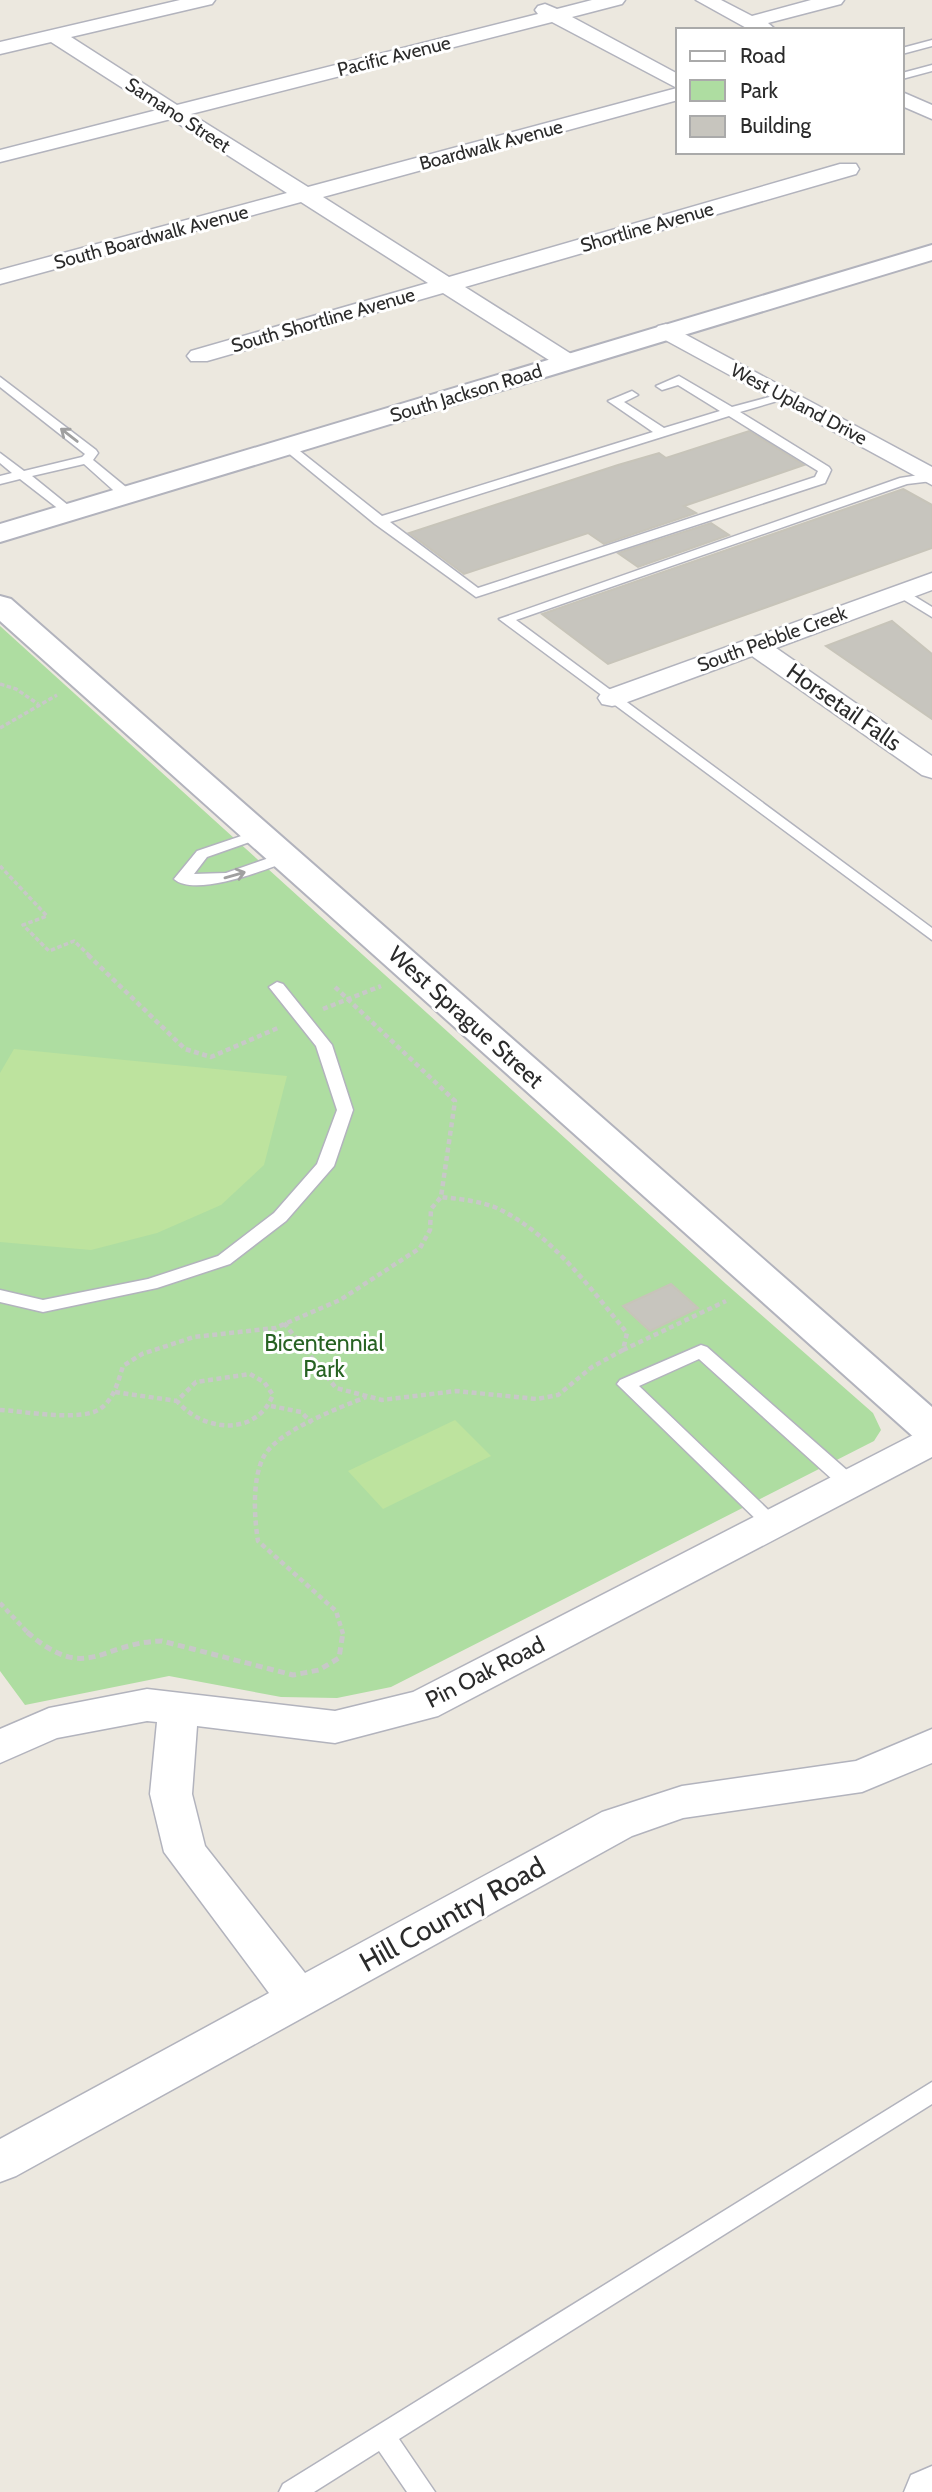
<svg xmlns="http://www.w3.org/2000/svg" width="932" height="2492" font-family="Cabin,sans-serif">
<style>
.green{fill:#aedda1}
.pitch{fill:#bde39e}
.building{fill:#c7c5be;stroke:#c7c4b9;stroke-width:2}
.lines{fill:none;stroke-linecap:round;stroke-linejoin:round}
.lane-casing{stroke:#b2b3bd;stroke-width:3}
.street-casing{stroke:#b2b3bd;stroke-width:3}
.secondary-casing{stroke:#b2b3bd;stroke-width:4}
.path-far2{stroke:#c8c8c8;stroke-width:3.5;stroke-dasharray:4.5 2.5;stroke-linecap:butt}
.path-far1{stroke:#c8c8c8;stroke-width:4.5;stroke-dasharray:5 3.5;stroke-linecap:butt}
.path{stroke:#c8c8c8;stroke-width:5;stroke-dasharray:7 4.5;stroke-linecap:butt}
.lane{fill:#fff;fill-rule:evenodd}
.street{fill:#fff;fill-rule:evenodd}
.secondary{fill:#fff;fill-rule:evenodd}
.oneway{stroke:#a0a0a0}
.labels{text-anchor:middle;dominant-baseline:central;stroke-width:6;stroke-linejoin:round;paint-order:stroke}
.far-street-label{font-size:19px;fill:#2b2b2b;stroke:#fff}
.street-label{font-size:23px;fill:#2b2b2b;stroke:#fff}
.park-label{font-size:23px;fill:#276222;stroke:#fff}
.near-street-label{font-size:28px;fill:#2b2b2b;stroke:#fff}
</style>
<rect width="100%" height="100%" fill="#ece8df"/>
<path class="green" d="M 0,626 L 726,1284 L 873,1413 L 881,1430 L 874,1441 L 391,1687 L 337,1698 L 281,1697 L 169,1676 L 25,1705 L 0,1671 Z"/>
<path class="pitch" d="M 14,1049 L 287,1076 L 264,1165 L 221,1205 L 157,1233 L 91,1250 L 0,1242 L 0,1073 Z
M 455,1420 L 491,1456 L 383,1509 L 348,1471 Z"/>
<path class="building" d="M 749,431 L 804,465 L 684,506 L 696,513 L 604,544 L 588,533 L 464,574 L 409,533 L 618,465 L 659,453 L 666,458 Z
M 903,489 L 932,505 L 932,548 L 608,664 L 542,614 Z
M 711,523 L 729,535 L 638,567 L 618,553 Z
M 892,621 L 932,654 L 932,719 L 826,646 Z
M 671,1284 L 698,1308 L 650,1331 L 623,1306 Z"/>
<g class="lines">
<g class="lane-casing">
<path id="lane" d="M 932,40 L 932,46 L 902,54 L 902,48 Z
M 932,65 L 932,71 L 902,79 L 902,73 Z
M 679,376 L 732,407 L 784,393 L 784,399 L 740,412 L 829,467 L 831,470 L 825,483 L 476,597 L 375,524 L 281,447 L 291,444 L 382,516 L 653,432 L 608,401 L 632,391 L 638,395 L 624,402 L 664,428 L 720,411 L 678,385 L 662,390 L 656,386 ZM 729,416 L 818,471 L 815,477 L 478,588 L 390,522 Z
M 0,377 L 96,450 L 98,453 L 93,460 L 132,492 L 132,498 L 122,498 L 84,464 L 32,476 L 74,510 L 75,513 L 69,517 L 20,479 L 0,484 L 0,476 L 12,473 L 0,463 L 0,453 L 24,471 L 82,457 L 85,454 L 0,387 Z
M 932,473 L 932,481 L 907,484 L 516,620 L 932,928 L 932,940 L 499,619 L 900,478 Z
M 901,588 L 932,607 L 932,617 L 896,595 L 896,589 Z
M 259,830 L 264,831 L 266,834 L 264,837 L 207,857 L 194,874 L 226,873 L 286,852 L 291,854 L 294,857 L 291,860 C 268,869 195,898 174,879 L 197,851 Z
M 277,982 L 283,984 L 332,1045 L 353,1110 L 334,1166 L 286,1221 L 230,1264 L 157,1288 L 43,1312 L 0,1302 L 0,1290 L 43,1300 L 148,1279 L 218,1256 L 274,1213 L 317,1164 L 337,1110 L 316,1046 L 269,987 Z
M 701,1345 L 707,1347 L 857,1479 L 859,1484 L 857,1489 L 843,1489 L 699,1359 L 639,1386 L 783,1524 L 780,1529 L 766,1529 L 617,1384 L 620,1380 Z
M 932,2082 L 932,2104 L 399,2439 L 435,2492 L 407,2492 L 379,2451 L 314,2492 L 279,2492 L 283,2484 Z"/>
</g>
<g class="street-casing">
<path id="street" d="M 180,0 L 215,0 L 212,4 L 71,37 L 177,105 L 538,14 L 535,10 L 538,6 L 545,4 L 557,9 L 592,0 L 625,0 L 622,4 L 572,17 L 678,74 L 678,100 L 323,197 L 449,277 L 840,164 L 856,164 L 859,169 L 856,174 L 465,287 L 576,357 L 580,362 L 576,367 L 560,367 L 443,293 L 207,361 L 191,361 L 187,356 L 191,351 L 428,283 L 301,202 L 0,284 L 0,270 L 287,193 L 171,119 L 0,162 L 0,150 L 157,110 L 51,42 L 0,54 L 0,42 ZM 552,22 L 677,88 L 308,187 L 191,114 Z
M 696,0 L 721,0 L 752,16 L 811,0 L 844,0 L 841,4 L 768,23 L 776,30 L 750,30 Z
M 902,92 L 932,105 L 932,119 L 902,106 Z
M 666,324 L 932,467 L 932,485 L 658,336 L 654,331 L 658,326 Z
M 932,573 L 932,590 L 776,648 L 932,756 L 932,778 L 922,775 L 752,656 L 622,704 L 612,706 L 602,704 L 598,698 L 602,692 Z
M 932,1428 L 932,1457 L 438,1716 L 335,1743 L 197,1726 L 192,1794 L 205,1846 L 305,1973 L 602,1812 L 682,1786 L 856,1761 L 932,1729 L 932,1763 L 862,1792 L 683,1818 L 632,1836 L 16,2176 L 0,2182 L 0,2139 L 269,1993 L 164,1852 L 150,1794 L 157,1722 L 147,1721 L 57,1738 L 0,1763 L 0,1729 L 49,1708 L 147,1689 L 335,1711 L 413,1692 L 919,1432 Z
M 932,2466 L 932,2492 L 904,2492 L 911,2475 Z"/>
</g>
<g class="secondary-casing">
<path id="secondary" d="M 932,245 L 932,260 L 0,542 L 0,524 Z
M 0,596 L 11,599 L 932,1407 L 932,1444 L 917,1440 L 0,621 Z"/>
</g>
<path class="path-far2" d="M 0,684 L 16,689 L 38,704
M 0,728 L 57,695
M 0,866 L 47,916 L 23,925 L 49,951 L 74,941 L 90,956"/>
<path class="path-far1" d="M 88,955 L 185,1049 L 211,1057 L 280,1027
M 323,1009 L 381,986
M 284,1323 L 336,1388 L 382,1400 L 456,1391 L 537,1399 L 558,1395 L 592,1367 L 623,1350 L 627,1333 C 591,1289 552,1235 499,1209 C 481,1201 460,1199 441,1197
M 623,1350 L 726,1301
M 250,1374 L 264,1382 L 273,1395 C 256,1437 203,1432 177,1401 L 196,1382 Z
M 115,1392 L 177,1401
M 271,1406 L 301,1412 L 312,1423
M 0,1410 C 23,1411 81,1422 100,1409 C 114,1399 118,1382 123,1366 L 142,1354 L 194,1337 L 275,1328 L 340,1300 L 420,1248 L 430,1230 L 431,1209 L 441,1197 L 455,1101 L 335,987
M 0,1603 L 29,1634
M 343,1634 L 336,1611 L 258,1541 C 254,1517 252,1478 264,1456 C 279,1430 339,1408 366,1397"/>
<path class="path" d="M 27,1632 C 88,1685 100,1642 162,1641 L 293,1675 L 319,1670 L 339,1658 L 343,1632"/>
<use href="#lane" class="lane"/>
<use href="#street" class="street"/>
<use href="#secondary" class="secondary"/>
</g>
<defs><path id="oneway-shaft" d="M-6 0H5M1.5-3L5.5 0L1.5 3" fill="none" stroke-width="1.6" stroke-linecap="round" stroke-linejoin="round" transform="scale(1.75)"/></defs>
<g class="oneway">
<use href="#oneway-shaft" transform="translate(69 435) rotate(-142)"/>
<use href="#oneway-shaft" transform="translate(235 875) rotate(-16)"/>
</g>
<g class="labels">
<g class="far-street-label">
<text transform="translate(394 56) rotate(-14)">Pacific Avenue</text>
<text transform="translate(178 115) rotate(33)">Samano Street</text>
<text transform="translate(491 145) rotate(-15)">Boardwalk Avenue</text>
<text transform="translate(647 227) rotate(-16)">Shortline Avenue</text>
<text transform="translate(151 237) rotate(-15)">South Boardwalk Avenue</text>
<text transform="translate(323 320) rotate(-16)">South Shortline Avenue</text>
<text transform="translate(466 393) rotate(-17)">South Jackson Road</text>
<text transform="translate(799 404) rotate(28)">West Upland Drive</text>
<text transform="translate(772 639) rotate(-20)">South Pebble Creek</text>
</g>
<g class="street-label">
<text transform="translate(844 707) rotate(35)">Horsetail Falls</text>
<text transform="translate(466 1017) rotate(42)">West Sprague Street</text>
<text transform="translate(485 1672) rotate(-27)">Pin Oak Road</text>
</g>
<g class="park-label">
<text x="324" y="1343">Bicentennial<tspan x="324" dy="26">Park</tspan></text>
</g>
<g class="near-street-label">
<text transform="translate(452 1914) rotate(-29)">Hill Country Road</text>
</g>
</g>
<rect x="676" y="28" width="228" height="126" fill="#ffffff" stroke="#aaaaaa" stroke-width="2"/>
<rect x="690" y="51" width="35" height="10" fill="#ffffff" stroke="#aaaaaa" stroke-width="2"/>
<text x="740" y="63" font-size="21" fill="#2b2b2b">Road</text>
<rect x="690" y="80" width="35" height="21" fill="#aedda1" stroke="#aaaaaa" stroke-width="2"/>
<text x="740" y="98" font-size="21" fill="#2b2b2b">Park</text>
<rect x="690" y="116" width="35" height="21" fill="#c7c5be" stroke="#aaaaaa" stroke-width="2"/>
<text x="740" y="133" font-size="21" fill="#2b2b2b">Building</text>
</svg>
